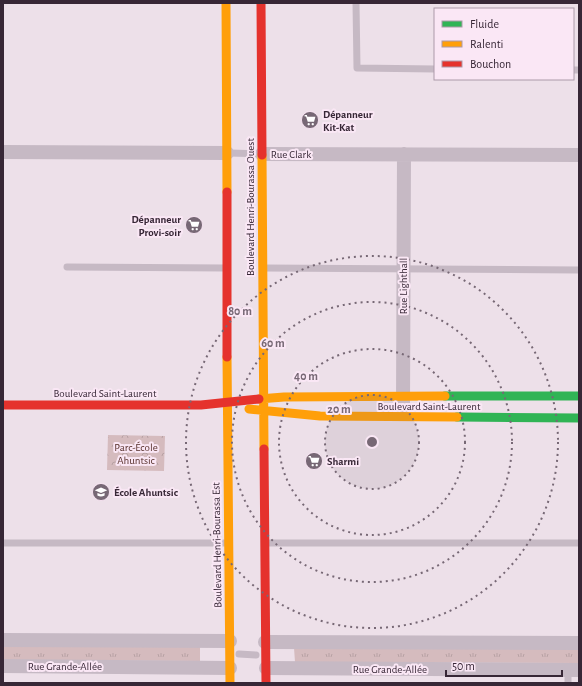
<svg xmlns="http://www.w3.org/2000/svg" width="582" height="686" font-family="'Alegreya Sans',sans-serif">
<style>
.grass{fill:url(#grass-tufts)}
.forest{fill:url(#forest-crowns)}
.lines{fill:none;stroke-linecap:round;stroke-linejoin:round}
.lane{stroke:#c6b9c4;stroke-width:7}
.street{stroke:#c6b9c4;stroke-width:14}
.fast{stroke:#30b455;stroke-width:9}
.slow{stroke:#ff9f0a;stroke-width:9}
.jam{stroke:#e5322d;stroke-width:9}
.ring{fill:none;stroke:#776875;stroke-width:2;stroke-dasharray:2 4}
.labels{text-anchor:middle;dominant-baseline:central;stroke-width:4;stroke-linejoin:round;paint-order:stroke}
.poi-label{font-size:11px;font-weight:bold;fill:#372736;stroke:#fae7f5;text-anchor:start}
.street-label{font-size:11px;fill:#372736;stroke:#fae7f5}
.park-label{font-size:11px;fill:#562f2a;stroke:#fae7f5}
.centre{fill:#776875;stroke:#fae7f5;stroke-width:2}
.ring-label{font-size:12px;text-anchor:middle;font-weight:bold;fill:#776875;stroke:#fae7f5;stroke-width:4;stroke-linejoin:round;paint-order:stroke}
</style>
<defs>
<pattern id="grass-tufts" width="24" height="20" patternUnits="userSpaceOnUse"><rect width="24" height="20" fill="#d5bbbe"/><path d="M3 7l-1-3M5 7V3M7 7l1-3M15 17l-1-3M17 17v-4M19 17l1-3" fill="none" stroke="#b7a1a4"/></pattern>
<pattern id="forest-crowns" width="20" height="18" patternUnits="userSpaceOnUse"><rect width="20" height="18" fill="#d5bbbe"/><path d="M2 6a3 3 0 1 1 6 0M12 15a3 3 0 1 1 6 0" fill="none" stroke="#b7a1a4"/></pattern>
</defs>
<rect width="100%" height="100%" fill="#ede0e9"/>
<path class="grass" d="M 3,646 L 200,647 L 200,661 L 3,660 Z
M 294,648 L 579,649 L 579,663 L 295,662 Z"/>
<path class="forest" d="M 108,435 L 165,436 L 164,471 L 107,470 Z"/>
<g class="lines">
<path class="lane" d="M 356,3 L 357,68 L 435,69
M 573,70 L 579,70
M 229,153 L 261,154
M 67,267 L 225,268
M 265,268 L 579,270
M 3,543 L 227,543
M 267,543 L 579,543
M 239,654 L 256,655
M 568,683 L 568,670"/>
<path class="street" d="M 3,152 L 227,153
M 262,154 L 579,155
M 403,406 L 404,154
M 3,640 L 230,641
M 265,642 L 579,643
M 3,666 L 230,668
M 266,668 L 579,670"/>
<path class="fast" d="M 445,396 L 579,396
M 457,417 L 579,418"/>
<path class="slow" d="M 226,3 L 227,192
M 262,155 L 264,449
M 227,357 L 230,683
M 259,399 L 284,397 L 445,396
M 249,409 L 320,416 L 457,417"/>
<path class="jam" d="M 261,3 L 262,155
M 227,192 L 227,357
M 3,405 L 201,405 L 259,399
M 264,449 L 266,683"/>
</g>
<circle cx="372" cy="442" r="47" fill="#776875" fill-opacity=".12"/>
<g class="ring">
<circle cx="372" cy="442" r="47"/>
<circle cx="372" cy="442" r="93"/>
<circle cx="372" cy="442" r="140"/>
<circle cx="372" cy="442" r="186"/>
</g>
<defs>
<g id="supermarket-disc" transform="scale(0.9)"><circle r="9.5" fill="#776875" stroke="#fae7f5"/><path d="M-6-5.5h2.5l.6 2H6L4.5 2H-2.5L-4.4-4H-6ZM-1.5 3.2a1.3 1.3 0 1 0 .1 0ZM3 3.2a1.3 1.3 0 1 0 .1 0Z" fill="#fff"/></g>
<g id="school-disc" transform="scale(0.9)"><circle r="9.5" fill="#776875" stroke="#fae7f5"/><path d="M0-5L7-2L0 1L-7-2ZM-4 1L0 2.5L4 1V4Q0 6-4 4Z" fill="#fff"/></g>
</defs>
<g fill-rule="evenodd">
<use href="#supermarket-disc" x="310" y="120"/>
<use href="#supermarket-disc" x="194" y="225"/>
<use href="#supermarket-disc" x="314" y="461"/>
<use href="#school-disc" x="101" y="492"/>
</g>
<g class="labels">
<g class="poi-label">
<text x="323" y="114">Dépanneur<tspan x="323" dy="13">Kit-Kat</tspan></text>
<text x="181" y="219" text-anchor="end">Dépanneur<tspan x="181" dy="13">Provi-soir</tspan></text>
<text x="327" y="461">Sharmi</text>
<text x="114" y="492">École Ahuntsic</text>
</g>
<g class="street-label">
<text x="291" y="154">Rue Clark</text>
<text transform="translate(250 207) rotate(-90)">Boulevard Henri-Bourassa Ouest</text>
<text transform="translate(403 286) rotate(-90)">Rue Lighthall</text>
<text x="105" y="393">Boulevard Saint-Laurent</text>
<text x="429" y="406">Boulevard Saint-Laurent</text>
<text transform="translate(217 545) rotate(-91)">Boulevard Henri-Bourassa Est</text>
<text x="65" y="666">Rue Grande-Allée</text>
<text x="390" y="669">Rue Grande-Allée</text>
</g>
<g class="park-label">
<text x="136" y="447">Parc-École<tspan x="136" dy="13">Ahuntsic</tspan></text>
</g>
</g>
<circle cx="372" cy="442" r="6" class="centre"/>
<g class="ring-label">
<text x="240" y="315">80 m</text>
<text x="273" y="347">60 m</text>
<text x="306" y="380">40 m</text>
<text x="339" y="413">20 m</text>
</g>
<rect width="582" height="686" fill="none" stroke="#372736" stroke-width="8"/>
<rect x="434" y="8" width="140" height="72" fill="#fae7f5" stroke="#ac9aa9"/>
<rect x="442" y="21" width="20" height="6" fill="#30b455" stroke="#ac9aa9"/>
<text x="470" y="28" font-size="12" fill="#372736">Fluide</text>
<rect x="442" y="41" width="20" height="6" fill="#ff9f0a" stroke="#ac9aa9"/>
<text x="470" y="48" font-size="12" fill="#372736">Ralenti</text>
<rect x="442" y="61" width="20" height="6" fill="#e5322d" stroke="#ac9aa9"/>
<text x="470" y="68" font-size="12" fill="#372736">Bouchon</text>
<path d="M446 670v6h116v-6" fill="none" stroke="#372736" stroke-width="2"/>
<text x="452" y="670" font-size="12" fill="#372736" stroke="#fae7f5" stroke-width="3" paint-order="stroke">50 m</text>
</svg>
